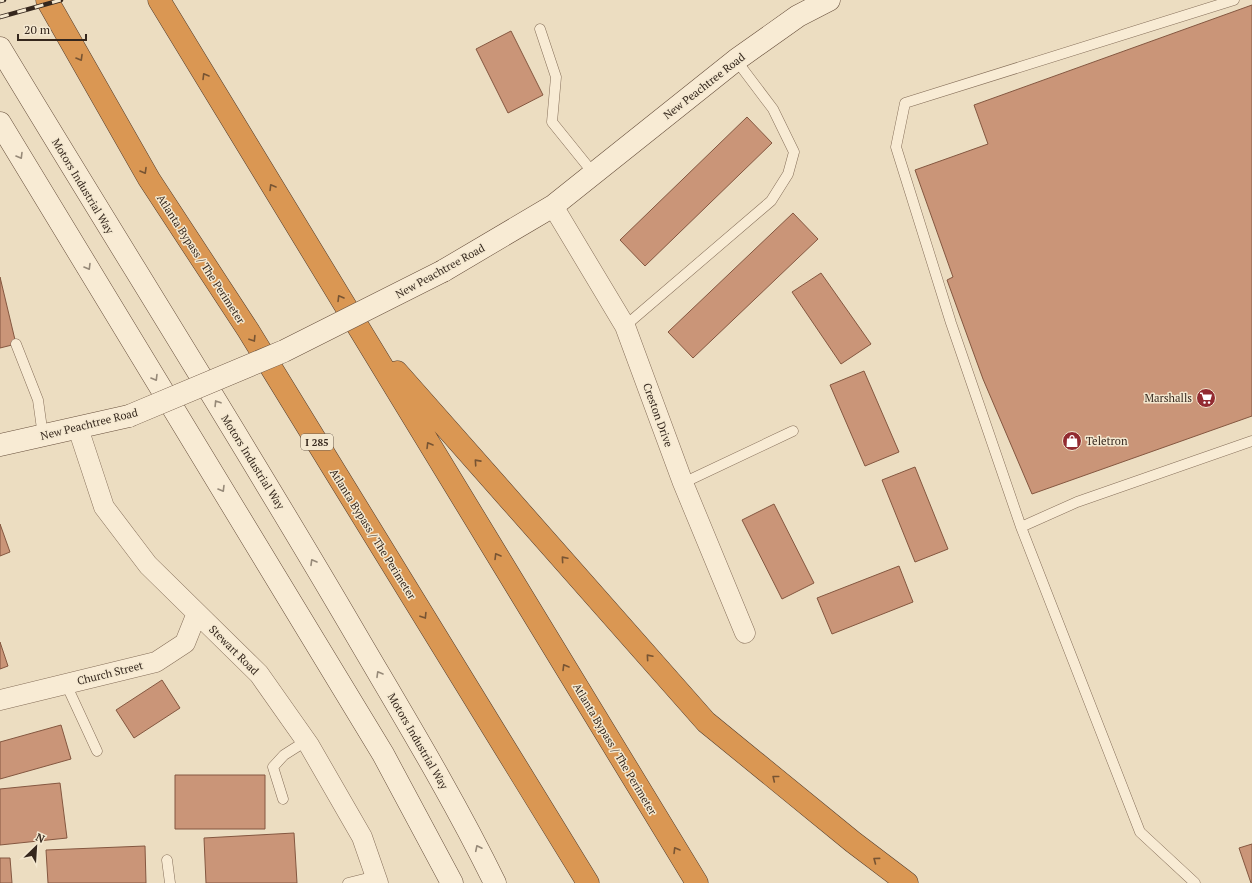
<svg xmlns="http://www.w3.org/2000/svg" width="1252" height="883" font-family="'PT Serif',serif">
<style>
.building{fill:#ca9578;stroke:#845740}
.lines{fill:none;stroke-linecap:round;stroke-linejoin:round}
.lane-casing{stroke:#856e59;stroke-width:11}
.street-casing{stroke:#856e59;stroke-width:21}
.secondary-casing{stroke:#674f3c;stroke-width:23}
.highway-casing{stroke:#533d2d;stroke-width:23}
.lane{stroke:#f8ebd4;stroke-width:10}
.street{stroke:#f8ebd4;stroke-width:20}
.secondary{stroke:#f8ebd4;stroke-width:22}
.highway{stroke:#da9753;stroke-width:22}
.rail-casing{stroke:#35271d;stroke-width:4.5}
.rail{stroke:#f4e8d0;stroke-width:3;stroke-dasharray:9;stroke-linecap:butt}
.secondary-bridge-casing{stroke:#674f3c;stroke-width:23;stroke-linecap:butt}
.secondary-bridge{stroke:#f8ebd4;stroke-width:22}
.oneway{stroke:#775433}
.oneway2{stroke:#968978}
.labels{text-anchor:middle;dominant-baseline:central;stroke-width:3;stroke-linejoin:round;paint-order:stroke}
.shield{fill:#f4e8d0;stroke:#6e6153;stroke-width:1}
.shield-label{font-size:10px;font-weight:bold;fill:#35271d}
.street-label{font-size:11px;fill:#35271d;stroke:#f4e8d0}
.poi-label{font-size:11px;fill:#35271d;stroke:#f4e8d0;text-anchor:end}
</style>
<rect width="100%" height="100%" fill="#ecddc1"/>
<path class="building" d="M 1252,5 L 1252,416 L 1032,494 L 983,379 L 947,280 L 953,277 L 915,170 L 988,144 L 974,105 Z
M 511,31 L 543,95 L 508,113 L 476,49 Z
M 747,117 L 772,143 L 645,266 L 620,240 Z
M 793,213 L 818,239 L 693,358 L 668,332 Z
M 821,273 L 871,344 L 841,364 L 792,292 Z
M 0,277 L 16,344 L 0,348 Z
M 864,371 L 899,452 L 865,466 L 830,385 Z
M 915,467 L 948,549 L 915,562 L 882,480 Z
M 774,504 L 814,583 L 782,599 L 742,520 Z
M 0,524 L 10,552 L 0,556 Z
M 899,566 L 913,602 L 832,634 L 817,598 Z
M 0,642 L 8,666 L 0,669 Z
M 162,680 L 180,708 L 134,738 L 116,710 Z
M 61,725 L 71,759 L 0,779 L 0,742 Z
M 175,775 L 265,775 L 265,829 L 175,829 Z
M 60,783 L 67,838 L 0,845 L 0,789 Z
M 294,833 L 297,883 L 206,883 L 204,838 Z
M 1252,844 L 1252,883 L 1251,883 L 1239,848 Z
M 145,846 L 146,883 L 48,883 L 46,850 Z
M 0,858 L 10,858 L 12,883 L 0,883 Z"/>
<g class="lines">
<g class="lane-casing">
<path id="lane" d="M 540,29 L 556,77 L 552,122 L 594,174
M 625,326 L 771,201 L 788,174 L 794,152 L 773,109 L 736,60
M 16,344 L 38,400 L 43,436
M 683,483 L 793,431
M 1021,527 L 951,323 L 896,147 L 905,103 L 1234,0
M 66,684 L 97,751
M 283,799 L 273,767 L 284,755 L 306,741
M 167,860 L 170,883
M 348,883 L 376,876
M 1195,883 L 1140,832 L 1021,527 L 1077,502 L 1252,441"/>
</g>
<g class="street-casing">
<path id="street" d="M 553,206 L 625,326 L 683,483 L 745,633
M 78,428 L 104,507 L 148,565 L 259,674 L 309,745 L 362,837 L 378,883
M 0,700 L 156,662 L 185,643 L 197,613"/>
</g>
<g class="secondary-casing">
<path id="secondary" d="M 0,48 C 117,242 238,433 352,628 C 401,712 452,795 495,883
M 0,123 L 383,754 L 452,883
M 443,271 L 553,206 L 736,60 L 798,16 L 829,0
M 0,445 L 129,416"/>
</g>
<g class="highway-casing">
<path id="highway" d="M 47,0 L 149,179 L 248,330 L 588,883
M 159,0 L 697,883
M 397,372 L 706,722 L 853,842 L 907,883"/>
</g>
<use href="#lane" class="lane"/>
<use href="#street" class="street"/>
<use href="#secondary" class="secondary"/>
<use href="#highway" class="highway"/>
<g class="rail-casing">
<path id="rail" d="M 0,1 L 4,0
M 0,17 L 61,0"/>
</g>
<use href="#rail" class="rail"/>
<g class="secondary-bridge-casing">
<path id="secondary-bridge" d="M 129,416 L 284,351 L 443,271"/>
</g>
<use href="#secondary-bridge" class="secondary-bridge"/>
</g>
<defs><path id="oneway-chevron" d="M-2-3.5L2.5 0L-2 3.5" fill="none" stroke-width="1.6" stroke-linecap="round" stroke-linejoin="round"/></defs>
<g class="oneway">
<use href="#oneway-chevron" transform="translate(80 58) rotate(60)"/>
<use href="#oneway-chevron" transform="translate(205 76) rotate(-121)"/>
<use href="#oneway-chevron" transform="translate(144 171) rotate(60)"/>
<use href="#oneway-chevron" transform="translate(272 187) rotate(-121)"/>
<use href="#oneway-chevron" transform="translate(340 298) rotate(-121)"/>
<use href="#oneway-chevron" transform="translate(253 339) rotate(58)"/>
<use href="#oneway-chevron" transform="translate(429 445) rotate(-121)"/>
<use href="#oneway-chevron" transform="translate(477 462) rotate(-132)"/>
<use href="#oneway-chevron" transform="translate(497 556) rotate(-121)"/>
<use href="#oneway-chevron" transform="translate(564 559) rotate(-131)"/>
<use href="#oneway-chevron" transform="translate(424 616) rotate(58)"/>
<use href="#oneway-chevron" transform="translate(649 657) rotate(-131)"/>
<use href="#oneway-chevron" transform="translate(565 667) rotate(-121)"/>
<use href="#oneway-chevron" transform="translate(775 778) rotate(-141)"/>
<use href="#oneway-chevron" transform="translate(676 850) rotate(-121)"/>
<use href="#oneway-chevron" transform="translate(876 860) rotate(-143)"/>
</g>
<g class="oneway2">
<use href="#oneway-chevron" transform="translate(20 156) rotate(59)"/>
<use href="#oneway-chevron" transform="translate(88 267) rotate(59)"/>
<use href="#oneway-chevron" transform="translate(155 378) rotate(59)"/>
<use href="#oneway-chevron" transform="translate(217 403) rotate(-122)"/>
<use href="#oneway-chevron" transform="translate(222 489) rotate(59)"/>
<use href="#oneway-chevron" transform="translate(313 562) rotate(-120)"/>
<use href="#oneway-chevron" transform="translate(379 674) rotate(-120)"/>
<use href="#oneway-chevron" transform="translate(478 848) rotate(-116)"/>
</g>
<defs>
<g id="supermarket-disc" transform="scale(1)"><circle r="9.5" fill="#922b31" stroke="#f4e8d0"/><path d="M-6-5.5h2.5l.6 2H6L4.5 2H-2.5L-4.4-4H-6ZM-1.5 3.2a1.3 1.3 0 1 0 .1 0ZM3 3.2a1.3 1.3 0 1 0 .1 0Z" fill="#fff"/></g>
<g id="shop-disc" transform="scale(1)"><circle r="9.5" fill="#922b31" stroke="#f4e8d0"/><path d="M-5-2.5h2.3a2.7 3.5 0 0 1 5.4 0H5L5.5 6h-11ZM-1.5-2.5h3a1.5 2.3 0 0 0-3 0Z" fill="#fff"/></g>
</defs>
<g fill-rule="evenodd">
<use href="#supermarket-disc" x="1206" y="398"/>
<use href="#shop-disc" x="1072" y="441"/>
</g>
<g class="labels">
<rect class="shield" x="301" y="434" width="32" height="16" rx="3"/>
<g class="shield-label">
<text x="317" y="442">I 285</text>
</g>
<g class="street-label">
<text transform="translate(704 86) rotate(-38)">New Peachtree Road</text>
<text transform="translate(83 186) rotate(59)">Motors Industrial Way</text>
<text transform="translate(201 259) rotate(57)">Atlanta Bypass / The Perimeter</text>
<text transform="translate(440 271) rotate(-29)">New Peachtree Road</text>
<text transform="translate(658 415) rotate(70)">Creston Drive</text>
<text transform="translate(89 424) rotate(-14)">New Peachtree Road</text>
<text transform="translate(253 462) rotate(58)">Motors Industrial Way</text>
<text transform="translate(373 534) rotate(58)">Atlanta Bypass / The Perimeter</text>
<text transform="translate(234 650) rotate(45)">Stewart Road</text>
<text transform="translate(110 673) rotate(-14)">Church Street</text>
<text transform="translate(418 741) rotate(60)">Motors Industrial Way</text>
<text transform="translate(615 749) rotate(59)">Atlanta Bypass / The Perimeter</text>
</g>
<g class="poi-label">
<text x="1192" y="398">Marshalls</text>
<text x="1086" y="441" text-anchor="start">Teletron</text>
</g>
</g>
<g transform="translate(36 847) rotate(25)" stroke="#f4e8d0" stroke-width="3" paint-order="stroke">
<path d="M0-3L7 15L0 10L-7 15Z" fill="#35271d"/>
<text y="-6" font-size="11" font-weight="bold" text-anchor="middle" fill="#35271d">N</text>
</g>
<path d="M18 34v6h68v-6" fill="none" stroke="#35271d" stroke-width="2"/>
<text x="24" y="34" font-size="12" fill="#35271d" stroke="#f4e8d0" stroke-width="3" paint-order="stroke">20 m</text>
</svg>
